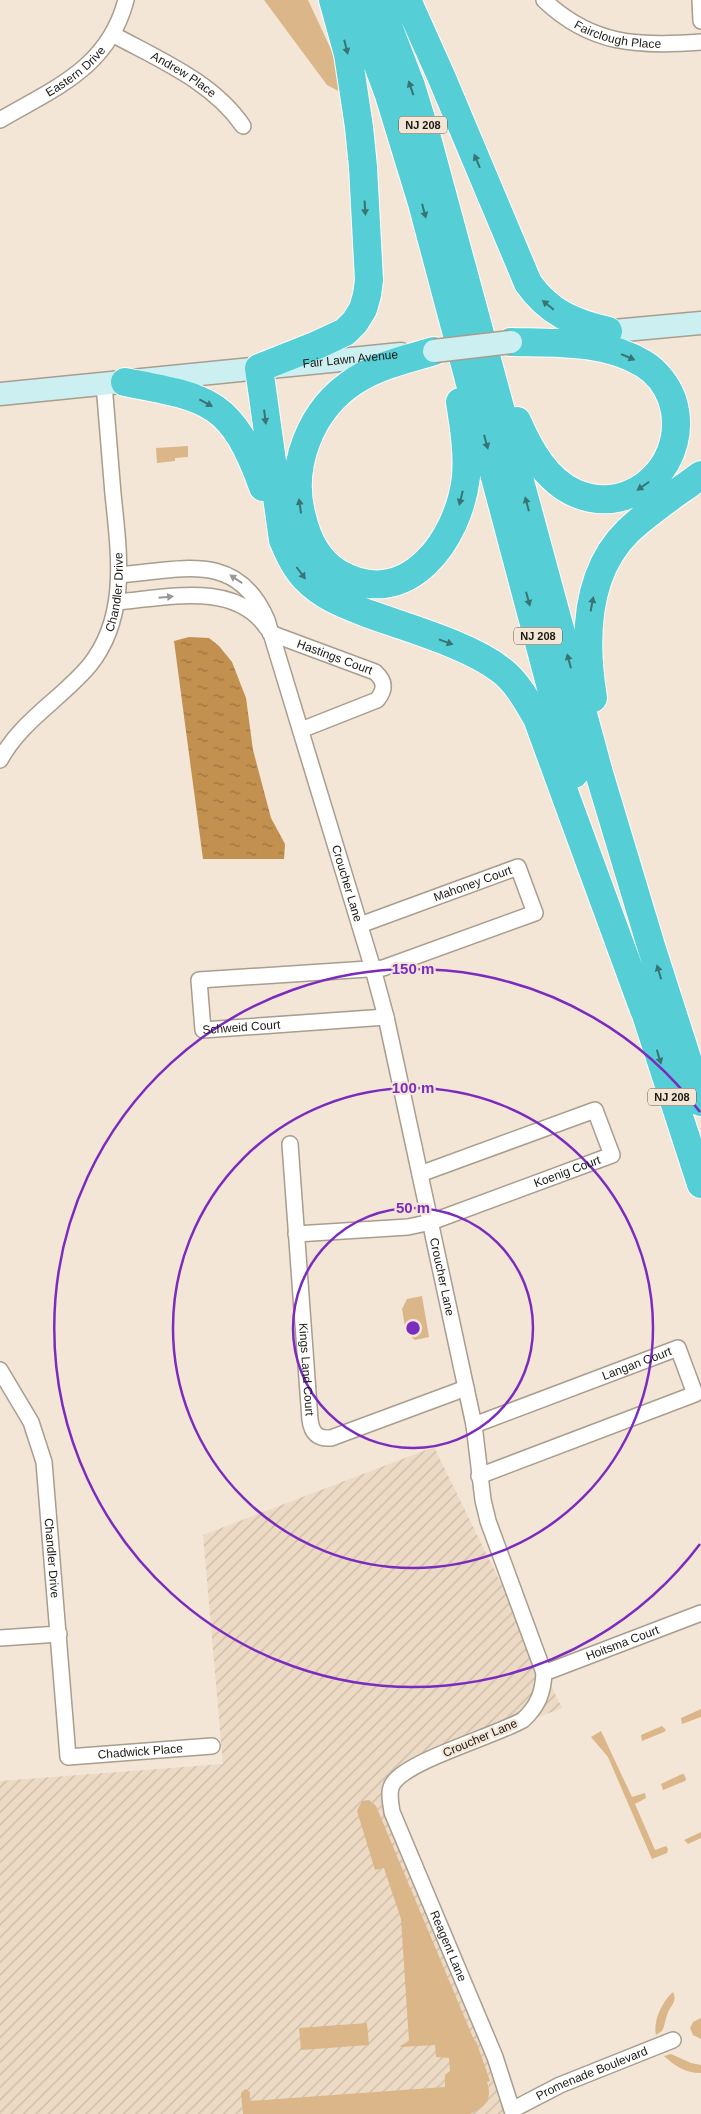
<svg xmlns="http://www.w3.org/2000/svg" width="701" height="2114" font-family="Arial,sans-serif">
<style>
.industrial{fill:url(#industrial-furrows)}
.green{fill:#dbb688}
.water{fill:url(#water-ripples)}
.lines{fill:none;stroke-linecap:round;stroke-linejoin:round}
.street-casing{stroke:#a99d8e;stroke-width:18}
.secondary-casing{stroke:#a99d8e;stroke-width:25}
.highway-casing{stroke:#fff;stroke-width:30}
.street{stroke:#fff;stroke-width:15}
.secondary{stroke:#ccf0f2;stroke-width:22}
.highway{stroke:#55ced5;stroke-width:28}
.secondary-bridge-casing{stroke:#a99d8e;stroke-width:25;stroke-linecap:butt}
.secondary-bridge{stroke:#ccf0f2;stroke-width:22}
.oneway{fill:#397474}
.oneway2{fill:#999895}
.ring{fill:none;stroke:#7b2cbf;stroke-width:2.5}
.labels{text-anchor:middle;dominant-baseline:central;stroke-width:4.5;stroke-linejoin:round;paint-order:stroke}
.shield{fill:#f3e6d6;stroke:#5d564e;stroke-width:1}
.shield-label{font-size:11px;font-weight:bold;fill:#1d1913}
.street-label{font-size:12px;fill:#1d1913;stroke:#f3e6d6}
.centre{fill:#7b2cbf;stroke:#f3e6d6;stroke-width:2.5}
.ring-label{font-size:15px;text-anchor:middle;font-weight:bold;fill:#7b2cbf;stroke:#f3e6d6;stroke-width:4.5;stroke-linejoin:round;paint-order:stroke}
</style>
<defs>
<pattern id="industrial-furrows" width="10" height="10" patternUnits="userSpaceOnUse" patternTransform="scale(1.25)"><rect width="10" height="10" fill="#ecdac4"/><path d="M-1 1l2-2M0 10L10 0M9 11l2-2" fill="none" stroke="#cabaa8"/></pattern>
<pattern id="water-ripples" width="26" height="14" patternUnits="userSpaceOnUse" patternTransform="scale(1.25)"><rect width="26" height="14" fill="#c2904f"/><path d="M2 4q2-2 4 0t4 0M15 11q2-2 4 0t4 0" fill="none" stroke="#9d7540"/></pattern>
</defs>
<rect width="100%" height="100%" fill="#f3e6d6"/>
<path class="industrial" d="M 434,1447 L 562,1708 L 415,1766 L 390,1791 L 518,2114 L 0,2114 L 0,1781 L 223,1764 L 203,1535 Z"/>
<path class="green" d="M 264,0 L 308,0 L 336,60 L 346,95 L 327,85 Z
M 188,446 L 188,457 L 175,458 L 175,461 L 157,463 L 156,448 Z
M 422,1296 L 429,1337 L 415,1340 L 406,1333 L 402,1309 L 407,1299 Z
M 701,1709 L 701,1717 L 682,1724 L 681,1718 Z
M 662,1726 L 666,1730 L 664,1732 L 642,1741 L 641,1735 Z
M 601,1731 L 632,1797 L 645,1793 L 646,1798 L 635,1804 L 655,1850 L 666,1846 L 668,1849 L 667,1853 L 652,1859 L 608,1757 L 591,1737 Z
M 682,1774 L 684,1774 L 686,1779 L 685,1781 L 663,1790 L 661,1784 Z
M 369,1800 L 376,1806 L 474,2040 L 476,2041 L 490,2081 L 487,2082 C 493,2100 485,2107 470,2114 L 243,2114 L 241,2093 L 245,2089 L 250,2092 L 250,2101 L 445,2087 L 445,2075 L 450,2071 L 449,2058 L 436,2057 L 435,2045 L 401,2047 L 400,2046 L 409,2041 L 401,1919 L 384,1868 L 375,1870 L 357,1811 L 362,1801 Z
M 701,1832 L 701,1838 L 688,1844 L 684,1840 Z
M 673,1992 C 678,2002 670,2005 667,2015 C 665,2020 665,2026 662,2031 L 656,2035 C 653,2020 662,2002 673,1992 Z
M 701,2018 L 701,2039 L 693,2035 L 690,2028 L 693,2022 Z
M 367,2023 L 369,2045 L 301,2050 L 299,2028 Z
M 671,2054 L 691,2063 L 701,2065 L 701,2073 C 685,2073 675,2066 664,2056 Z"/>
<path class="water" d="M 189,637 L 209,638 L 219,646 L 232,662 L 246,698 L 253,750 L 271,818 L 285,844 L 284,859 L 203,859 L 174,641 Z"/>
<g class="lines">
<g class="street-casing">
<g id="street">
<path id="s1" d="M 544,0 C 591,45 639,47 701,42"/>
<path d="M 700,0 L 701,21"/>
<path id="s2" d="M 114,35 C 160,60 213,82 243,126"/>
<path id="s3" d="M 0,120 C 56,87 108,68 126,0"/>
<path id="s4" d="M 119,575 C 181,570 237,550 267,620 L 373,969 L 386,1017 L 474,1425 L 483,1500 L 488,1521 L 544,1673 C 543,1693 538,1706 523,1720 C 492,1737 412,1759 394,1782 C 387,1790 391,1803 392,1812 L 495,2057 L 512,2110 L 560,2085 L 673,2040"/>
<path d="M 117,602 C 165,598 235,580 267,628"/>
<path id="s5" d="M 270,633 L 375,672 C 385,681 386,689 377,700 L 301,730"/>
<path id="s6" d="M 0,760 C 21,721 61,699 89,666 C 129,617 119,553 113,494 C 110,457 107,421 104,384"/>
<path id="s7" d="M 360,925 L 518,867 L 535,913 L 383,968 L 199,980 L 203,1030 L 386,1017"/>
<path id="s8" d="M 290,1144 L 310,1420 C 312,1434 318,1439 331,1438 L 466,1388"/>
<path id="s9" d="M 296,1234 L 408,1227 L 431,1222 L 612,1155 L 595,1110 L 420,1174"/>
<path id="s10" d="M 0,1370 L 31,1422 L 44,1462 L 68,1757 L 212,1746"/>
<path id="s11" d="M 474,1425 L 678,1348 L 695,1394 L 479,1476"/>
<path d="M 0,1638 L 59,1634"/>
<path id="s12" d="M 544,1673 L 701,1613"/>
</g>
</g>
<g class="secondary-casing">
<g id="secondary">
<path d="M 592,333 L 701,323"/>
<path id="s13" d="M 0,394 L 401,354"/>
</g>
</g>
<g class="highway-casing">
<path id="highway" d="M 333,0 L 348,54 L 359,127 L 363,167 L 369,280 L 367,295 L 363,309 L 355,322 L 345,332 L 317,345 L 259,368 L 283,540 C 289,554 295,568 306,579 C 323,597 346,605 369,614 C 408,628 469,645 501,670 C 517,682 527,701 537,718 L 644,1010
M 354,0 L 389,95 L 422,203 L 574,774
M 378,0 L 411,86 L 427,138 L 599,773 L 651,946 L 701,1102
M 407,0 L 441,76 L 528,283 C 549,313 574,323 608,331
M 511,342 C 556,343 604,340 644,364 C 657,372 667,386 672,399 C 692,459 635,519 575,493 C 546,480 529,449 517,421
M 434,351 C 407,359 380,365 356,380 C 311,408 288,466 302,517 C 307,538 318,561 338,573 C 407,613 459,539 466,477 C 468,451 464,427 460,402
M 125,382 C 210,398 232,401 263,487
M 593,698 C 584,642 584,574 628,531 C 650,510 677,493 701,475
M 639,993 L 701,1184"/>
</g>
<use href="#street" class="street"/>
<use href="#secondary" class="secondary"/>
<use href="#highway" class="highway"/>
<g class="secondary-bridge-casing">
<path id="secondary-bridge" d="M 434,351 L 511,342"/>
</g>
<use href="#secondary-bridge" class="secondary-bridge"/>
</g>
<defs><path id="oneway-solid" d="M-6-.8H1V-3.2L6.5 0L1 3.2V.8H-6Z" transform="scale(1.25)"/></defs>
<g class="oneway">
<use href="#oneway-solid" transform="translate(346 47) rotate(76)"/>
<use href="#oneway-solid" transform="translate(411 88) rotate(-109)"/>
<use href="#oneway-solid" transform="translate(477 161) rotate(-113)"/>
<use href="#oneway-solid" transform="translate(365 208) rotate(87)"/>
<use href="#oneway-solid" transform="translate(424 211) rotate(75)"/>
<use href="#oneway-solid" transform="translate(548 305) rotate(-141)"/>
<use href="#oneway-solid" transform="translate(628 357) rotate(23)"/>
<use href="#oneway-solid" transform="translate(206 403) rotate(28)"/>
<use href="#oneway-solid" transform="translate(265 417) rotate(83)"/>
<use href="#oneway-solid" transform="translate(486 442) rotate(75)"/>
<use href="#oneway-solid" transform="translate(643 486) rotate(145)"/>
<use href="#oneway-solid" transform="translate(461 498) rotate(104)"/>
<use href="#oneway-solid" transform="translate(527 504) rotate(-105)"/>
<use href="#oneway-solid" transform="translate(300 506) rotate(-98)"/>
<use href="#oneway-solid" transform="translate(301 573) rotate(53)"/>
<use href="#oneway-solid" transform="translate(528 599) rotate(75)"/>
<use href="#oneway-solid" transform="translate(592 604) rotate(-79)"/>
<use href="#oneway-solid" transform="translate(446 642) rotate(20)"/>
<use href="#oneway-solid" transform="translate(569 661) rotate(-105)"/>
<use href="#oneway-solid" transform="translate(659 972) rotate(-107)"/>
<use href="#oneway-solid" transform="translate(659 1057) rotate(73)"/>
</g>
<g class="oneway2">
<use href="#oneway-solid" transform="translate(236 579) rotate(-147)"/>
<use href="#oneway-solid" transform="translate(166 597) rotate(-5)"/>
</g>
<g class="ring">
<circle cx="413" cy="1328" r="120"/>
<circle cx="413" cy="1328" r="240"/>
<path d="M700 1544A359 359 0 1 1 700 1112"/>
</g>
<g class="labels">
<g class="shield">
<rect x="399" y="116.5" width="48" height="17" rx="4"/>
<rect x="514" y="627.5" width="48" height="17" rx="4"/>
<rect x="648" y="1088.5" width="48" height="17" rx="4"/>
</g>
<g class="shield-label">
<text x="423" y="125">NJ 208</text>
<text x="538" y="636">NJ 208</text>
<text x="672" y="1097">NJ 208</text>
</g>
<g class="street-label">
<text stroke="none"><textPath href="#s1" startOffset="84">Fairclough Place</textPath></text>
<text stroke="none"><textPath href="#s3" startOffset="90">Eastern Drive</textPath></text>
<text stroke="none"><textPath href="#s2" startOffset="80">Andrew Place</textPath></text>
<text stroke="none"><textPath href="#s13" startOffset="352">Fair Lawn Avenue</textPath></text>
<text stroke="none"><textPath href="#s6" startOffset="210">Chandler Drive</textPath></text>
<text stroke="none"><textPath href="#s5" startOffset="69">Hastings Court</textPath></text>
<text stroke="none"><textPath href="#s7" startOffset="120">Mahoney Court</textPath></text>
<text stroke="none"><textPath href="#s4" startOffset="446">Croucher Lane</textPath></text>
<text stroke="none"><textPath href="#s7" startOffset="652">Schweid Court</textPath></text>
<text stroke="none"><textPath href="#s9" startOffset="281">Koenig Court</textPath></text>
<text stroke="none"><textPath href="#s4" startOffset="851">Croucher Lane</textPath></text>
<text stroke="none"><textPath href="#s11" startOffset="174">Langan Court</textPath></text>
<text stroke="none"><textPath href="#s8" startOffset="226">Kings Land Court</textPath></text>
<text stroke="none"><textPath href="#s10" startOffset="199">Chandler Drive</textPath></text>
<text stroke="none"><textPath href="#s12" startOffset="84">Hoitsma Court</textPath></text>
<text transform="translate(480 1738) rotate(-23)">Croucher Lane</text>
<text stroke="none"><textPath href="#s10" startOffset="471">Chadwick Place</textPath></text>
<text stroke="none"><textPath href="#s4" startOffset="1635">Reagent Lane</textPath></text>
<text stroke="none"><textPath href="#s4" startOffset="1899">Promenade Boulevard</textPath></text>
</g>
</g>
<circle cx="413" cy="1328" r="8" class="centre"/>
<g class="ring-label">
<text x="413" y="974">150 m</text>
<text x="413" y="1093">100 m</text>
<text x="413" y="1213">50 m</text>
</g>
</svg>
